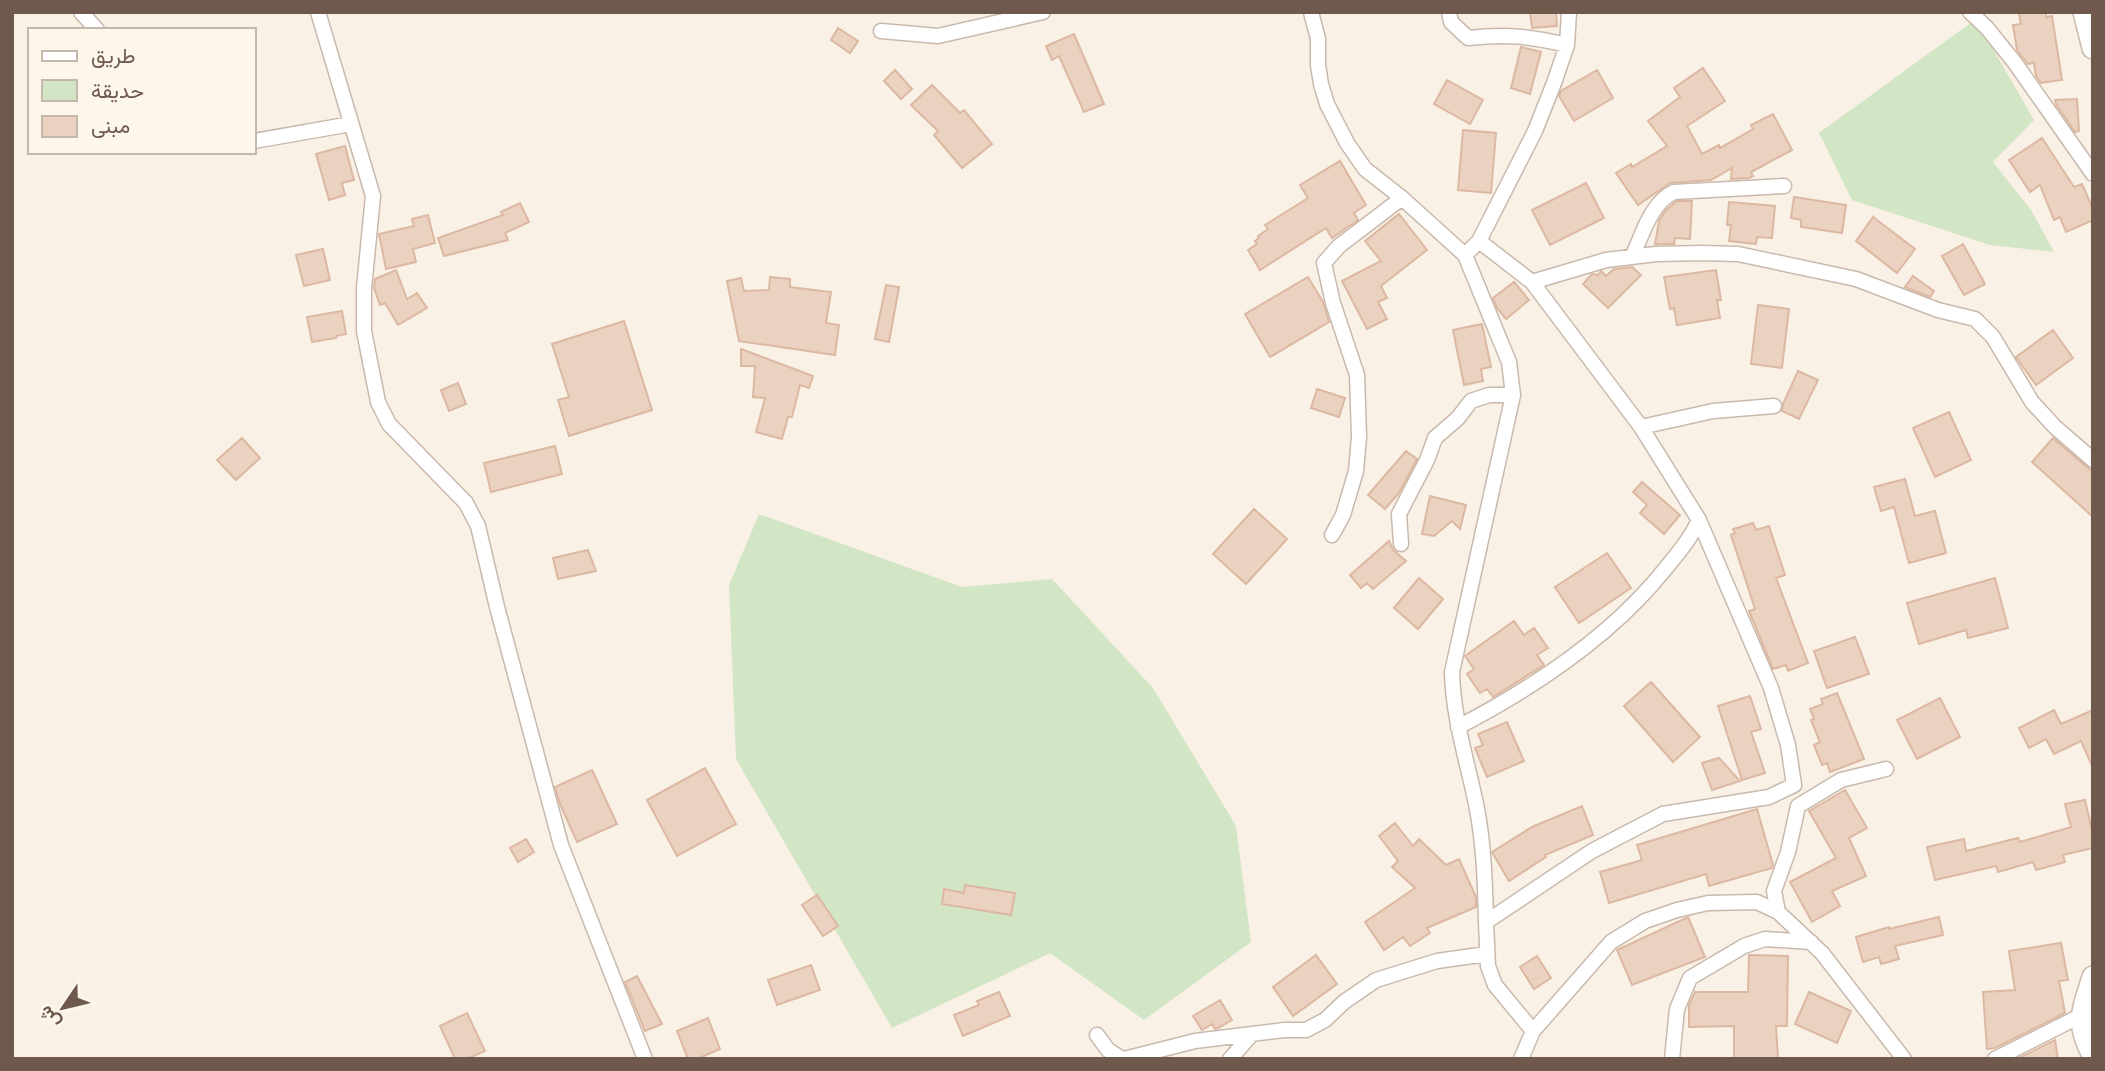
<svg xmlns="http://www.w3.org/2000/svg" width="2105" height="1071" font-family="'Open Sans',Vazirmatn,sans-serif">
  <rect width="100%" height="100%" fill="#f9f1e5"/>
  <path fill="#d2e5c5" d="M1976 19 2034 120 1993 162 2031 210 2054 252 1990 245 1852 200 1819 133Z
    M759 514 962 587 1052 579 1153 688 1236 826 1251 942 1144 1020 1050 953 892 1028 736 759 729 585Z"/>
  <path fill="#ebd1c0" stroke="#dcb8a2" stroke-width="2" d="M1530 12H1556L1557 26 1532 28Z
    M2028 12H2046V17L2052 16 2062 80 2041 83 2036 76 2034 63 2028 64 2017 50 2013 25 2021 24 2019 14Z
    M838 28 858 41 850 53 831 40Z
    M1074 34 1104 104 1084 112 1059 56 1052 60 1046 46Z
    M1521 47 1541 52 1530 94 1511 88Z
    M1703 68 1725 101 1687 126 1702 154 1719 145 1720 148 1753 129 1751 125 1773 114 1792 150 1751 172 1753 176 1749 178 1731 179 1732 168 1711 180 1670 183 1638 205 1616 173 1631 164 1632 167 1667 146 1648 121 1680 97 1674 88Z
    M895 70 912 89 901 99 884 81Z
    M1597 70 1613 98 1574 121 1559 96 1561 91Z
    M1447 80 1483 100 1470 124 1434 104Z
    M932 85 960 113 964 110 992 144 962 168 934 135 938 131 911 105Z
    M2077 99 2079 131 2075 132 2056 104 2055 100Z
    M1463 130 1496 133 1491 193 1458 190Z
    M2042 138 2074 187 2082 184 2093 209V220L2066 232 2060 217 2054 220 2040 185 2030 192 2009 160Z
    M345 146 354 180 342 183 345 195 329 200 316 154Z
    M1340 161 1366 205 1354 213 1358 220 1332 238 1326 228 1260 270 1248 250 1257 244 1255 241 1259 238 1258 236 1268 229 1265 225 1308 198 1300 185Z
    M1586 183 1604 218 1550 245 1532 210Z
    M1794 197 1846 205 1842 233 1801 227V220L1791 218Z
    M1677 201H1692L1690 239 1675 238 1674 244H1655L1659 221 1666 210Z
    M1729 202 1775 206 1772 238 1757 237 1756 244 1729 241 1731 225H1727Z
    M520 203 529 222 505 233 508 240 444 256 438 238 503 215 501 212Z
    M1399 214 1427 250 1381 286 1387 298 1378 302 1387 319 1367 329 1342 281 1381 261 1365 241Z
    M428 215 435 243 413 249 416 262 386 269 379 234 414 226 412 219Z
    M1873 217 1915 249 1897 273 1856 241Z
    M1963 244 1985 284 1964 295 1942 256Z
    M323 249 330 280 304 286 296 255Z
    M1632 267 1641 275 1608 308 1583 284 1592 274 1598 275 1601 271 1606 276 1614 269Z
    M396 270 407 299 417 293 427 308 398 325 385 303 380 305 374 288 375 279Z
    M1716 270 1721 300H1717L1720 318 1677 325 1674 308 1670 309 1664 277Z
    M1913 276 1934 291 1930 297 1905 287Z
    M770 277 790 279V287L831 292 826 323 839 325 835 355 739 341 727 281 741 278 744 291 769 290Z
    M1308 277 1323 302 1329 322 1270 357 1245 314Z
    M1514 282 1529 300 1506 319 1497 308 1493 298Z
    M886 285 899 287 889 342 875 339Z
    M1758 305 1789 309 1782 368 1751 364Z
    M342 311 346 334 336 336V338L312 342 307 317Z
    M624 321 652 410 569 436 558 400 569 397 552 344Z
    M1482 324 1491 367 1481 369 1483 381 1464 385 1453 330Z
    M2053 330 2073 358 2036 385 2016 357Z
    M741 349 813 376 809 388 800 385 792 417H788L782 439 756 432 765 398 753 397 755 366H741Z
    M1798 371 1818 380 1799 419 1782 411 1783 404Z
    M458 383 466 404 449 411 441 390Z
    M1317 389 1345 398 1339 417 1311 408Z
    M1949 412 1971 460 1935 477 1913 428Z
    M242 438 260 458 236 480 217 460Z
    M2053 438 2093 472V517L2032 462Z
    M555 446 562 474 491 492 484 463Z
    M1406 451 1417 459 1399 493 1385 509 1368 495Z
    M1905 479 1915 516 1935 511 1946 553 1909 563 1894 507 1881 511 1874 487Z
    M1642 482 1680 515 1664 534 1640 513 1647 505 1633 492Z
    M1430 496 1466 505 1460 529 1452 521 1434 536 1422 534Z
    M1254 509 1287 539 1246 584 1213 554Z
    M1753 523 1756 530 1769 526 1785 575 1776 578 1808 663 1788 671 1786 665 1773 669 1749 611 1755 609 1731 535 1735 533 1733 529Z
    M1389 541 1393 550 1406 561 1373 589 1367 583 1361 588 1350 575Z
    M588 550 596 571 558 579 553 558Z
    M1607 553 1631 588 1579 623 1555 587Z
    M1419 578 1443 599 1418 629 1394 608Z
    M1995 578 2008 628 1968 638 1966 630 1919 644 1907 603Z
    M1514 621 1524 635 1534 628 1548 648 1537 655 1544 665 1493 697 1487 689 1480 693 1467 674 1474 669 1465 656Z
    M1855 637 1869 674 1827 688 1814 651Z
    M1651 682 1700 737 1673 762 1624 706Z
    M1837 693 1864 759 1830 772 1827 763 1822 765 1814 745 1820 742 1811 720 1814 719 1810 709 1823 704 1821 699Z
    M1750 696 1761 729 1751 732 1765 773 1742 780 1718 706Z
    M1940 698 1960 737 1917 759 1897 720Z
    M2054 710 2061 724 2093 710V768L2081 741 2054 754 2046 739 2029 748 2019 728Z
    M1507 722 1524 761 1487 777 1475 748 1483 745 1478 734Z
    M1719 758 1740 781 1712 790 1702 763Z
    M705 768 736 824 677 856 647 800Z
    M592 770 617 824 577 842 560 804 555 787Z
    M1845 790 1867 828 1849 838 1866 876 1832 891 1840 906 1812 922 1790 882 1836 858 1809 811Z
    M2085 800 2093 834V848L2063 855 2065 862 2036 870 2033 862 1998 872 1996 866 1935 880 1927 847 1964 839 1966 851 2018 838 2020 842 2071 827 2065 804Z
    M1582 806 1593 835 1545 855 1546 857 1509 881 1492 852 1532 827Z
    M1757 809 1773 865 1772 868 1709 886 1706 874 1609 903 1600 872 1642 860 1637 845Z
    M1395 823 1413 846 1419 839 1446 865 1459 859 1476 897V907L1427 928 1430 933 1410 946 1403 937 1384 950 1365 922 1415 888 1392 867 1398 861 1379 836Z
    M526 839 534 852 518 862 510 848Z
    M965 885 1015 893 1011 915 942 904 944 889 964 893Z
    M817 895 838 926 823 936 802 905Z
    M1688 917 1705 957 1632 985 1617 950Z
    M1939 917 1943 935 1895 946 1899 959 1881 964 1879 957 1863 962 1856 937 1889 927V929Z
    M2061 943 2068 980 2059 981 2065 1013 1995 1048 1987 1049 1983 992 2015 990 2009 951Z
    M1316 955 1337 984 1293 1016 1273 987Z
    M1749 955 1788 956 1787 1026H1776L1778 1059H1734V1026L1689 1027V1005L1695 992H1748Z
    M1537 956 1551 978 1534 989 1520 967Z
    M811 965 820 990 777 1005 768 980Z
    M637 976 662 1024 645 1031 625 982Z
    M999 992 1010 1016 963 1036 954 1015 979 1005 977 1001Z
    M1809 992 1851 1011 1837 1043 1795 1024Z
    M1220 1000 1232 1020 1218 1028 1215 1029 1212 1024 1202 1030 1193 1016Z
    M467 1013 485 1051 467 1059H455L440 1026Z
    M708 1018 720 1049 697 1059H688L677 1031Z
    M2055 1040 2058 1059H2017Z"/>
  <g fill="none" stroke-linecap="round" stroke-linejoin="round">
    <g stroke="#c9b9ad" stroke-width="17">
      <path id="minor" d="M81 12 97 30
        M318 12 373 196 364 288V331L378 402 389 424 466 503 478 526 497 607 561 845 645 1059
        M1311 12 1318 39V65L1321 84 1327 104 1347 143 1365 169 1402 198 1465 255
        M1449 12 1451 22 1468 38C1506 34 1530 36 1567 45
        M1970 12 1987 28 2015 63 2093 174
        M881 31 938 36 1043 12
        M254 141 351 124
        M1479 241 1465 255 1509 362 1513 395 1452 672C1453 718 1467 760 1476 804 1484 843 1485 882 1486 922
        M1632 257C1642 236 1651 202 1674 192L1784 186
        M1532 282 1606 260 1656 254 1701 253 1738 254 1856 279 1938 310 1975 319 1993 337 2032 402 2055 427 2093 460
        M1641 427 1713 411 1774 406
        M1332 535 1343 515 1356 471 1359 437 1357 375 1333 303 1324 263 1339 246 1402 198
        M1401 544 1399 514 1427 460 1435 438 1458 418 1471 401 1489 395H1513
        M1458 727C1535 687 1612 636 1666 568 1679 552 1691 538 1699 520
        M1778 912 1774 891 1788 852 1798 806 1841 780 1886 769
        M1533 1031 1495 985 1488 966 1486 922 1592 851 1663 814 1769 797 1794 785 1788 745 1771 688 1699 520 1641 427 1532 282 1479 241 1535 131 1554 83 1567 45 1569 12
        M1097 1035 1108 1050 1122 1059
        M1124 1059 1195 1041 1284 1030H1306L1325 1020 1344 1002 1376 980 1437 961 1487 954
        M1230 1059 1252 1034
        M1521 1059 1533 1031 1611 942 1645 921 1677 910 1708 903 1757 902 1778 912 1822 953 1904 1059
        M1672 1059 1677 1009 1690 978 1744 946 1765 939 1811 942
        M1995 1059 2088 1012"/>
    </g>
    <g stroke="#ccbaab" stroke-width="24">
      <path id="secondary" d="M2084 12 2093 48
        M2093 977C2083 1010 2075 1022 2093 1055"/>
    </g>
    <use href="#minor" stroke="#fff" stroke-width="14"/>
    <use href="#secondary" stroke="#fff" stroke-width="21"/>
  </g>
  <rect width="2105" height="1071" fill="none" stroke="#6f594d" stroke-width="28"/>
  <rect x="28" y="28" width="228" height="126" fill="#fdf6eb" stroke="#c4b7ac" stroke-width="2"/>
  <rect x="42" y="51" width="35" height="10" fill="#ffffff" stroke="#c4b7ac" stroke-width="2"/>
  <text x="91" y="63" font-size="21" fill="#6f594d">طريق</text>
  <rect x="42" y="80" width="35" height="21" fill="#d2e5c5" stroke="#c4b7ac" stroke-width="2"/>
  <text x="91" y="98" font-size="21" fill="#6f594d">حديقة</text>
  <rect x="42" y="116" width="35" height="21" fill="#ebd1c0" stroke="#c4b7ac" stroke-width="2"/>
  <text x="91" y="133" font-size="21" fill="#6f594d">مبنى</text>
  <g transform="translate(63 1008) rotate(235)" stroke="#fdf6eb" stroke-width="5" paint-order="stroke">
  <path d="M0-5L12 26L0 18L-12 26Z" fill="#6f594d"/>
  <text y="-10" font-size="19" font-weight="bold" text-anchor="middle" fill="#6f594d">ش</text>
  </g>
</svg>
